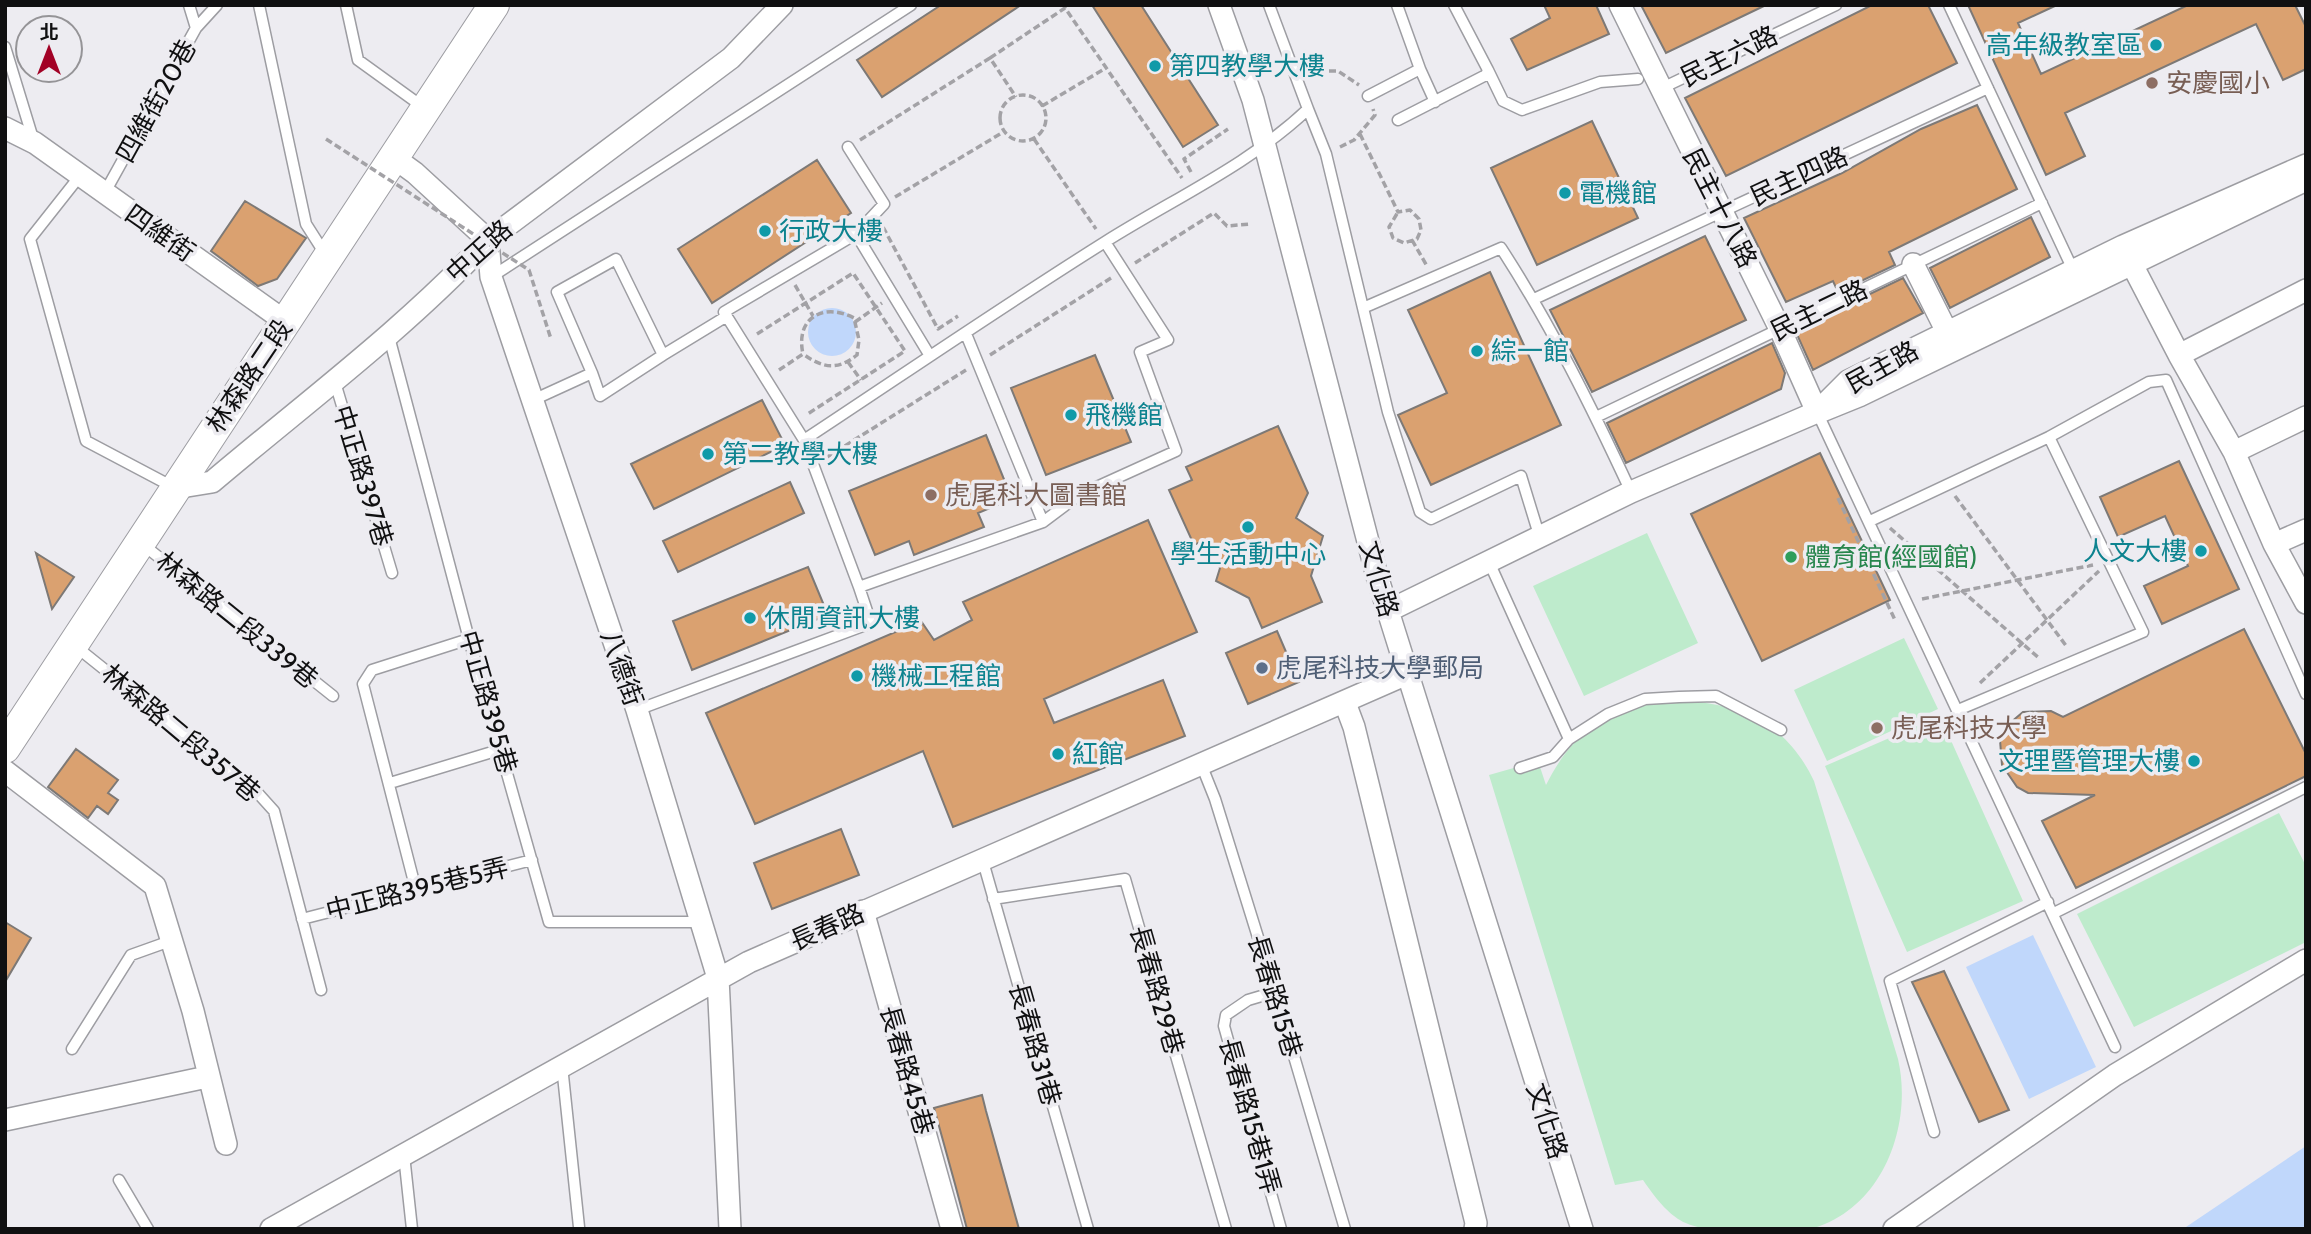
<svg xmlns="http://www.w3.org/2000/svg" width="2311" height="1234" font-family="Cabin,'Noto Sans TC',sans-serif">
  <rect width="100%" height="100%" fill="#edecf1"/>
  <path fill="#beebcc" d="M1647 533 1698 643 1584 696 1533 586Z
    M1904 638 1938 709 1827 761 1794 690Z
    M1650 700C1721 699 1780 710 1814 781L1898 1059C1913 1124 1884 1207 1814 1228 1797 1233 1773 1229 1755 1229 1694 1229 1680 1234 1643 1180L1615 1185 1489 775 1538 761 1546 785C1572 734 1597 719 1650 700Z
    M1940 716 2023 901 1907 952 1825 766Z
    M2279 813 2306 866V942L2134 1027 2077 914Z"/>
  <path fill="#c0d7fb" d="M808 332a24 24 0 1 1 48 0a24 24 0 1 1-48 0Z
    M2033 935 2096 1067 2029 1099 1966 967Z
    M2306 1146V1229H2183Z"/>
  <path fill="#daa170" stroke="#7d7976" stroke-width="2" d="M941 5H1021L882 97 857 60Z
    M1092 5H1141L1218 125 1183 147Z
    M1544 5H1596L1609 34 1527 70 1511 39 1550 18Z
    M1641 5H1766L1666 53Z
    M1872 5H1928L1957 63 1726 176 1685 98Z
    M1968 5H2057L2018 23 2041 74 2188 5H2295L2306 27V69L2283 80 2256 24 2065 113 2085 156 2046 175Z
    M1977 105 2017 189 1889 252 1895 265 1838 292 1833 281 1786 302 1744 218 1842 173 1921 129Z
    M1592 121 1638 218 1537 265 1491 168Z
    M817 160 851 213 712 303 678 249Z
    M245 201 306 238 277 279 258 286 211 251Z
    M2031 217 2050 257 1950 308 1930 268Z
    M1705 236 1746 320 1592 392 1550 310Z
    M1490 272 1561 425 1431 485 1398 415 1447 393 1408 310Z
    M1903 278 1923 313 1813 370 1795 330Z
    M1772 343 1785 373 1781 389 1626 463 1607 423Z
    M1095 355 1131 442 1046 475 1011 388Z
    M762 400 785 445 654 509 631 464Z
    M1278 426 1308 493 1296 518 1323 536 1311 576 1322 602 1262 628 1249 598 1216 581 1220 568 1207 539 1194 545 1169 490 1192 480 1186 467Z
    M986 435 1012 499 978 513 984 527 914 555 909 541 875 555 849 491Z
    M1820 453 1890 600 1762 661 1691 514Z
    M2179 461 2239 589 2162 624 2144 586 2188 566 2165 516 2118 537 2100 497Z
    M790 482 804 513 678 572 663 541Z
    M1148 520 1197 632 1044 699 1054 723 1163 680 1185 736 953 827 923 751 755 824 706 713 921 621 934 640 972 620 963 602Z
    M36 553 74 577 52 609Z
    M808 567 828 615 692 670 673 621Z
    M2244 629 2306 754V776L2076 888 2042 821 2095 795 2028 793 2017 787 2002 765 2000 740 2004 728 2023 712 2051 711 2063 717Z
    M1277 631 1299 682 1248 704 1226 653Z
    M76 749 118 780 108 793 118 800 108 814 97 806 88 818 48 787Z
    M841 829 859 875 772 909 754 863Z
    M5 922 31 938 5 982Z
    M1944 971 2009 1110 1979 1122 1912 982Z
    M982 1095 986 1111 1019 1229H967L955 1184 934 1108Z"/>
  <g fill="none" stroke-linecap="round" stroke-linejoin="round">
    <g stroke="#9d9da2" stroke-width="13">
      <path id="lane" d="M259 5 306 224 327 257
        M346 5 358 60 423 107
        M1949 5 2074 272
        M196 28 217 5
        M5 47 34 142
        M1420 69 1435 102
        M1488 70 1503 101 1522 110 1600 82 1638 79
        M1660 89 1836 5
        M1368 96 1420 69 1397 5
        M1308 109 1326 154 1388 412 1420 512 1431 519 1521 476 1540 538
        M1398 120 1486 75 1488 70 1454 5
        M848 147 884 204 856 234
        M79 177 30 239 86 441 175 488
        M104 194 196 28 189 5
        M491 277 911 5
        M1534 299 1988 88
        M1363 308 1501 248C1551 325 1592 408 1631 492
        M388 333 469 639 549 922H702
        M966 334 1043 522
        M930 356 856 234 724 312 804 440C904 374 1003 306 1105 242 1173 199 1249 165 1308 109L1269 5
        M592 373 600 396 663 355
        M334 379 392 573
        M533 400 592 373 557 292 616 259 663 355 727 316
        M1817 412 2115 1047
        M1596 417 2042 203
        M804 440 859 587 1043 522 1079 495 1176 451 1140 352 1168 340 1105 242
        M1870 521 2049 437 2149 382 2166 380 2306 694
        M141 543 333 696
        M1489 562 1569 739 1553 757 1520 768
        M74 645 256 791 274 811 321 990
        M637 710 871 623 859 587
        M1958 710 2143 632 2049 437
        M1569 739 1608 714 1645 699 1679 697 1716 696 1781 730
        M1201 764 1215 799 1275 992 1345 1229
        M390 783 502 749
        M982 858 1088 1229
        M416 890 363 684 372 670 469 639
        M993 899 1125 879 1226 1229
        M2054 913 2306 787
        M302 919 532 860
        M1275 992 1248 1000 1226 1015 1224 1026 1281 1229
        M72 1049 131 955 173 940
        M562 1066 579 1227
        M1934 1132 1890 981 2048 902
        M404 1155 412 1229
        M119 1180 148 1229"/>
    </g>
    <g stroke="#9d9da2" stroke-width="24">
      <path id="street" d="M1219 5 1253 100 1377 576 1582 1229
        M1620 5 1780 329 1817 412
        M5 128 35 143 286 322
        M393 157 415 173 488 240 491 277 637 710 718 978 730 1229
        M2126 253 2179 355 2306 290
        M1913 264 1953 344
        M2179 355 2234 452 2306 417
        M1822 411 1859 396 2306 180
        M2234 452 2274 544 2306 530
        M175 488 212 482C304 404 405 329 488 240L731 58 782 5
        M2274 544 2306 603
        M1388 611 1631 492 1817 412 1848 381 2123 246 2306 165
        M1345 703 1354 727 1476 1223 1475 1229
        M5 771 155 886 193 1011 226 1144
        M863 911 952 1229
        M5 1120 207 1077
        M271 1229 749 962 1407 674
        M1894 1229 2115 1075 2306 960"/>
    </g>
    <g stroke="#9d9da2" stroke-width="32">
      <path id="secondary" d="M5 748 494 5"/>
    </g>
    <path stroke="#a3a2a6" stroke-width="3.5" stroke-dasharray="7 3.5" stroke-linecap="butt" d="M990 58 1065 8 1182 178
      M1308 71H1338L1359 85
      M1000 118a23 23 0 1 1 46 0a23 23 0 1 1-46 0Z
      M1042 106 1106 68
      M1360 134 1398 212 1410 210 1419 219 1421 230 1417 239 1404 243 1393 238 1389 227 1398 212
      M1034 139 1096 229
      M860 140 990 58 1016 97
      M1340 147 1354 140 1375 115 1373 109
      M1191 172 1184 159 1228 129
      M895 197 1005 131
      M883 227 938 329 958 316
      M1412 240 1427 266
      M1135 263 1214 213 1227 226 1250 224
      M795 285 813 316
      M855 322 882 303
      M757 334 853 273 905 351 806 415
      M990 355 1111 278
      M848 362 861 380
      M779 370 803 354C795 318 823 302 854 318L859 340 857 355C838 370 824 369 803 354
      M827 457 966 370
      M1955 496 2067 647
      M1838 498 1895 620
      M1890 528 2040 659
      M1922 599 2093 565
      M1980 683 2099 571"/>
    <use href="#lane" stroke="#fff" stroke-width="10"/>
    <use href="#street" stroke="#fff" stroke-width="21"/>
    <use href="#secondary" stroke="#fff" stroke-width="30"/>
    <path stroke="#a3a2a6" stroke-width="3.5" stroke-dasharray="7 3.5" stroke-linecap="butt" d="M326 139 529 270 551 339"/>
  </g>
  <g fill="#0f9aa8" stroke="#edecf1" stroke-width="2.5">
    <circle cx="2156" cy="45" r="7"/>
    <circle cx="1155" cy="66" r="7"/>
    <circle cx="1565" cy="193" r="7"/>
    <circle cx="765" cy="231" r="7"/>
    <circle cx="1477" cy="351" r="7"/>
    <circle cx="1071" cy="415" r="7"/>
    <circle cx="708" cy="454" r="7"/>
    <circle cx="1248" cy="527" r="7"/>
    <circle cx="2201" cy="551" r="7"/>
    <circle cx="750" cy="618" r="7"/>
    <circle cx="857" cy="676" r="7"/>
    <circle cx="1058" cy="754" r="7"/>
    <circle cx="2194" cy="761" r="7"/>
  </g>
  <g fill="#8d6e63" stroke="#edecf1" stroke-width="2.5">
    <circle cx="2152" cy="83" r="7"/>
    <circle cx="931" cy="495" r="7"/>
    <circle cx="1877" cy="728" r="7"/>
  </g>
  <circle fill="#2e9e5b" stroke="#edecf1" stroke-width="2.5" cx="1791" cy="557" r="7"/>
  <circle fill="#5c6f8a" stroke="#edecf1" stroke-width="2.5" cx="1262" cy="668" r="7"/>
  <g text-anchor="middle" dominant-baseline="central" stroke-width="7" stroke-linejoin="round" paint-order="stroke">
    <g font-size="26" fill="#0d838f" stroke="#edecf1" text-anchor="start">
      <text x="2142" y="45" text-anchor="end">高年級教室區</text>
      <text x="1169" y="66">第四教學大樓</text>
      <text x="1579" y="193">電機館</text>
      <text x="779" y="231">行政大樓</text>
      <text x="1491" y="351">綜一館</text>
      <text x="1085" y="415">飛機館</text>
      <text x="722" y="454">第二教學大樓</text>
      <text x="2187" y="551" text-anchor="end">人文大樓</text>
      <text x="1248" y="554" text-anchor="middle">學生活動中心</text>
      <text x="764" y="618">休閒資訊大樓</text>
      <text x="871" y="676">機械工程館</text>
      <text x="1072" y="754">紅館</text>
      <text x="2180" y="761" text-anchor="end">文理暨管理大樓</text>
    </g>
    <g font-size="26" fill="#101011" stroke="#edecf1">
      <text transform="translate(1729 56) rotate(-26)">民主六路</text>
      <text transform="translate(156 101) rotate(-61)">四維街20巷</text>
      <text transform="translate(1799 176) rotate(-25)">民主四路</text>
      <text transform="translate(1720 208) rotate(63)">民主十八路</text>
      <text transform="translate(160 233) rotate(35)">四維街</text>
      <text transform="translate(479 251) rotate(-42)">中正路</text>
      <text transform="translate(1819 310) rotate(-26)">民主二路</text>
      <text transform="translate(1882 367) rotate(-29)">民主路</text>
      <text transform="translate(249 376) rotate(-56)">林森路二段</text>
      <text transform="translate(363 476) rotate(73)">中正路397巷</text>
      <text transform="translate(1379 579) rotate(74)">文化路</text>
      <text transform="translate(237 620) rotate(39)">林森路二段339巷</text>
      <text transform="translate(622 668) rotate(71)">八德街</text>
      <text transform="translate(488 702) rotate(74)">中正路395巷</text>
      <text transform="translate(181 733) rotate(40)">林森路二段357巷</text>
      <text transform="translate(417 889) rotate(-14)">中正路395巷5弄</text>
      <text transform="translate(827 927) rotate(-24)">長春路</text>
      <text transform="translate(1157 990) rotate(74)">長春路29巷</text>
      <text transform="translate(1275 996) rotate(73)">長春路15巷</text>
      <text transform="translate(1035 1044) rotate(74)">長春路31巷</text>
      <text transform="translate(907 1070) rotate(74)">長春路45巷</text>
      <text transform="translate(1250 1116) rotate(74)">長春路15巷1弄</text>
      <text transform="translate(1547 1121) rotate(72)">文化路</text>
    </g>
    <g font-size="26" fill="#785e54" stroke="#edecf1" text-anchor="start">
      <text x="2166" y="83">安慶國小</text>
      <text x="945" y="495">虎尾科大圖書館</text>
      <text x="1891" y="728">虎尾科技大學</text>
    </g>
    <g font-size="26" fill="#27864d" stroke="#edecf1" text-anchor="start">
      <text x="1805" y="557">體育館(經國館)</text>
    </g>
    <g font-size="26" fill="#4e5e75" stroke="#edecf1" text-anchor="start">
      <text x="1276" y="668">虎尾科技大學郵局</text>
    </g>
  </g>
  <rect width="2311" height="1234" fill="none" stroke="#101011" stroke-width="14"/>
  <g transform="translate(49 49)"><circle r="33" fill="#edecf1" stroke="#959497" stroke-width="2"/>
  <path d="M0-5L12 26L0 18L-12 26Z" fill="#a20226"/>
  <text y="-10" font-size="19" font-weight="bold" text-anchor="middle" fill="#101011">北</text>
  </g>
</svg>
